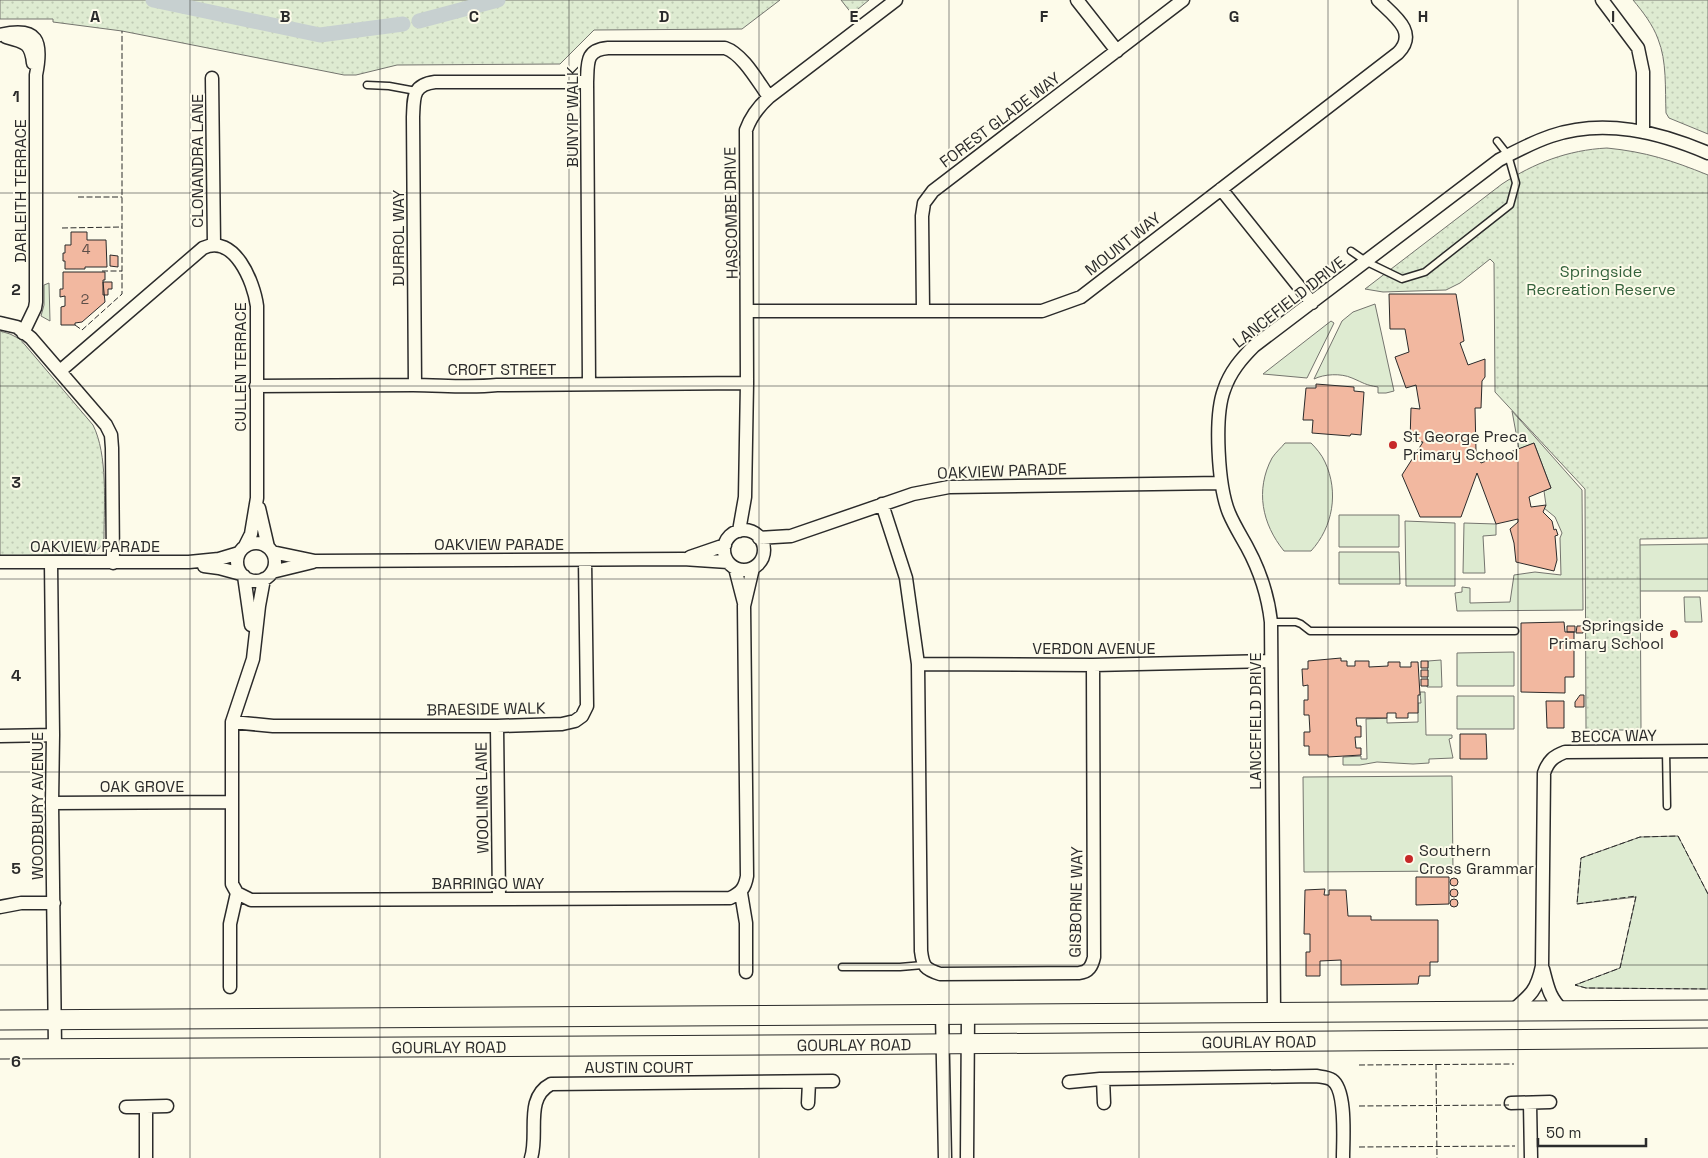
<svg xmlns="http://www.w3.org/2000/svg" width="1708" height="1158" font-family="'Space Grotesk',sans-serif">
  <defs>
    <pattern id="park-dots" width="8" height="8" patternUnits="userSpaceOnUse" patternTransform="scale(1.25)"><rect width="8" height="8" fill="#deebd1"/><path d="M2 2h.1M6 6h.1" fill="none" stroke="#bfcab4" stroke-width="1.8" stroke-linecap="round"/></pattern>
  </defs>
  <rect width="100%" height="100%" fill="#fdfbea"/>
  <path fill="#deebd1" stroke="#74746e" d="M49 283 50 321 41 316 44 305V285Z
    M1375 304 1394 391 1386 393H1378V387C1365 385 1364 383 1352 378 1341 373 1324 374 1314 379L1342 321 1353 312Z
    M1331 321 1334 323 1307 378 1263 374Z
    M1512 411 1582 490 1583 610 1457 611 1455 593 1462 592V587L1470 588V603L1510 602 1514 575 1535 572 1561 575 1560 538 1562 533 1555 517 1544 508 1546 505 1544 491 1551 488 1534 443 1519 449Z
    M1285 443H1311C1316 448 1322 455 1325 462 1339 492 1333 527 1311 551H1284C1262 524 1255 490 1272 458 1276 452 1281 448 1285 443Z
    M1339 515H1399V547H1339Z
    M1405 521 1455 523V586H1406Z
    M1464 523 1496 524V535L1483 536 1485 573H1463Z
    M1708 544V591H1639L1638 545Z
    M1339 552H1399L1400 584H1339Z
    M1684 597H1700L1702 622H1685Z
    M1514 652V686H1457V653Z
    M1441 660 1442 687H1427L1428 661Z
    M1420 692H1425L1426 735H1452V738L1449 739 1453 758 1429 759V763L1413 764 1377 762 1360 765H1343V757L1361 756V759H1367L1366 719 1387 718V723L1418 722V703H1421Z
    M1457 696H1514V729H1457Z
    M1452 776 1453 871 1304 872 1303 777Z
    M1678 836 1708 894V989L1586 988 1575 985 1620 968 1636 897 1577 904 1581 858 1640 837Z"/>
  <path fill="url(#park-dots)" stroke="#74746e" d="M0 0H780L742 29 594 30 560 64 397 65 356 75H344L122 31 53 22V19H0Z
    M841 0H869L852 14Z
    M1633 0H1708V134L1669 118 1666 113C1665 89 1667 61 1658 39 1653 25 1643 12 1633 0Z
    M1607 148C1646 152 1671 160 1708 175V538L1640 539 1641 730H1586L1585 489 1495 392 1494 263 1490 259 1460 283 1446 290 1383 292 1365 289 1502 184C1534 163 1568 150 1607 148Z
    M0 331 10 334 20 339 93 425C108 455 104 504 104 538 101 549 97 552 86 554L0 556Z"/>
  <g fill="none" stroke-linecap="round" stroke-linejoin="round">
    <path stroke="#c7d0d0" stroke-width="15" d="M153 0 320 35 403 24
      M419 21 498 0"/>
  </g>
  <path fill="#f2b8a0" stroke="#2b2b2b" d="M71 232H87V240H106L107 267H85V269H65V261H63V253H65V245H71Z
    M110 255 118 256V267L110 266Z
    M63 272H105V280H103V282L105 302 82 322 75 323V325H61V307L65 306V296L60 297V289H63Z
    M103 282H112V289H108V295H103Z
    M1389 294H1456L1464 341 1460 343 1468 365 1485 359V377L1482 381 1481 408H1475L1476 451 1481 463 1534 443 1551 488 1529 497 1531 507 1546 505 1543 512 1552 521 1554 530 1556 529 1558 535 1555 536 1557 560 1554 571 1516 562 1514 543 1510 529 1518 522V519L1496 524 1477 473 1461 517H1420L1402 475 1423 442 1410 441 1411 408 1420 409 1416 385 1406 388 1395 357 1409 352 1405 329H1390Z
    M1316 384 1354 387V391L1364 392 1361 435 1351 434 1350 436 1312 433 1313 420H1303L1306 388H1316Z
    M1564 622 1565 632H1574V677H1565V693L1521 692V623Z
    M1567 626H1575V632H1567Z
    M1577 626H1584L1583 633H1576Z
    M1341 658V661H1347V666H1355V661H1369V667L1388 666V662H1400V667H1411V662H1418L1420 695H1418V713H1408V718H1396V713H1387V718H1356L1357 726H1361V737H1355L1356 748H1361V755L1328 757V755H1309V746H1304V732H1310L1309 715H1304V700H1308V685L1303 686 1302 669H1308V661Z
    M1421 661H1428V668H1421Z
    M1421 670H1428V677H1421Z
    M1421 679H1428V686H1421Z
    M1580 695H1584V707H1575V702Z
    M1546 701H1564V728H1547Z
    M1460 734H1486L1487 759H1460Z
    M1416 877H1449V904L1416 905Z
    M1450 882a4 4 0 1 1 8 0a4 4 0 1 1-8 0Z
    M1450 893a4 4 0 1 1 8 0a4 4 0 1 1-8 0Z
    M1325 889 1324 895H1329V890H1346L1348 916H1371V920H1438V962H1430V976H1419L1418 984 1341 985V960L1320 961V976H1306V952H1310V934H1304L1305 890Z
    M1450 903a4 4 0 1 1 8 0a4 4 0 1 1-8 0Z"/>
  <g fill="none" stroke-linecap="round" stroke-linejoin="round">
    <g stroke="#2b2b2b" stroke-width="9">
      <path id="service" d="M367 85 389 86 416 91
        M1351 251 1367 262 1402 279 1425 272 1510 205 1516 183 1508 155 1497 141
        M1271 622H1296L1301 624 1310 631H1515
        M1666 751 1667 806
        M842 967H900L923 965"/>
    </g>
    <g stroke="#2b2b2b" stroke-width="15">
      <path id="minor" d="M1077 0 1117 51
        M1602 0 1638 48 1643 72V131
        M0 35C38 26 43 41 36 75V302L35 308 23 333
        M6 37C25 42 31 43 33 63
        M212 78 214 245
        M1221 189 1312 303
        M923 310 922 216 924 203 933 191 1183 0
        M748 311H1042L1081 297 1398 53C1419 32 1393 15 1378 0
        M0 323 17 327 31 338 106 425 111 435 112 448 113 563
        M60 371 203 248C234 233 254 282 257 306V498L251 534 245 546
        M589 384 587 82C588 63 585 50 608 48H725C743 54 758 82 769 97
        M415 385 413 117C414 97 412 85 435 82H587
        M256 386C308 386 361 385 413 385 441 385 469 388 497 385L747 383
        M882 504 906 578 918 664 921 951C923 967 925 969 940 974L1079 973C1089 972 1092 966 1094 957L1093 665
        M259 508 268 547
        M724 550a20 20 0 1 1 40 0a20 20 0 1 1-40 0Z
        M739 531 745 497 747 383 746 130C751 116 758 107 769 97L896 0
        M759 538 791 536 913 494 949 487 1221 483
        M237 562a19 19 0 1 1 38 0a19 19 0 1 1-38 0Z
        M272 552 315 561 683 559 728 562
        M690 557 725 545
        M0 562H189L219 559 239 553
        M51 563 53 735 52 803 55 1048
        M204 566 219 568 241 574
        M735 568 744 603
        M272 572 313 562
        M244 576 251 625
        M264 579 259 606 253 659 232 722V884L237 893 251 900 730 898C741 893 745 888 747 876L744 606 753 568
        M918 664 1093 665 1271 661
        M232 722 273 726H497L562 724 575 721 582 716 587 706 585 560
        M497 726 499 899
        M0 736 53 735
        M52 803 232 802
        M741 893 746 923V972
        M0 907 21 903H54
        M1543 969C1548 988 1549 997 1563 1011
        M230 987V924L237 893
        M1512 1011C1531 995 1537 990 1542 966L1544 773C1548 761 1554 756 1565 752L1708 751
        M1274 1013 1271 622C1268 595 1260 571 1247 547 1241 536 1234 525 1229 513 1218 486 1214 417 1224 390 1230 372 1241 359 1254 346L1499 160C1516 151 1533 142 1551 136 1604 118 1659 132 1708 153
        M942 1014 945 1158
        M1103 1079 1104 1103
        M1069 1082 1100 1079 1316 1076C1322 1077 1328 1077 1332 1080 1347 1090 1343 1140 1343 1158
        M808 1103 809 1082
        M1511 1103 1550 1102
        M1530 1103 1531 1158
        M126 1107 167 1106
        M146 1158V1107
        M531 1158C539 1134 524 1098 551 1084L833 1081
        M967 1158 968 1014"/>
    </g>
    <g stroke="#2b2b2b" stroke-width="21">
      <g id="secondary">
        <path d="M0 1020 1708 1010"/>
        <path id="s1" d="M0 1049C569 1047 1139 1043 1708 1038"/>
      </g>
    </g>
    <use href="#service" stroke="#fdfbea" stroke-width="6"/>
    <use href="#minor" stroke="#fdfbea" stroke-width="12"/>
    <use href="#secondary" stroke="#fdfbea" stroke-width="19"/>
    <path stroke="#2b2b2b" stroke-width="1" stroke-dasharray="6 2.5" stroke-linecap="butt" d="M78 197H122
      M62 228 122 227
      M102 271H122
      M75 325 82 330 122 294V31
      M1708 894 1678 836 1640 837 1581 858 1577 904 1636 896 1620 968 1575 985 1586 988 1708 989
      M1436 1064 1437 1158
      M1359 1065 1514 1064
      M1359 1106 1509 1105
      M1359 1147 1515 1146"/>
  </g>
  <path fill="none" stroke="#2b2b2b" stroke-width="1" stroke-opacity="0.55" d="M190 0V1158M380 0V1158M569 0V1158M759 0V1158M949 0V1158M1139 0V1158M1328 0V1158M1518 0V1158M0 193H1708M0 386H1708M0 579H1708M0 772H1708M0 965H1708"/>
  <g fill="#c62828" stroke="#fdfbea" stroke-width="2">
    <circle cx="1393" cy="445" r="5"/>
    <circle cx="1674" cy="634" r="5"/>
    <circle cx="1409" cy="859" r="5"/>
  </g>
  <g text-anchor="middle" dominant-baseline="central" stroke-width="4" stroke-linejoin="round" paint-order="stroke">
    <g font-size="14" fill="#5d4e48">
      <text x="86" y="249">4</text>
      <text x="85" y="299">2</text>
    </g>
    <g font-size="16" fill="#2b2b2b" stroke="#fdfbea">
      <text transform="translate(572 117) rotate(-90)">BUNYIP WALK</text>
      <text transform="translate(1000 120) rotate(-37)">FOREST GLADE WAY</text>
      <text transform="translate(197 161) rotate(-90)">CLONANDRA LANE</text>
      <text transform="translate(20 191) rotate(-90)">DARLEITH TERRACE</text>
      <text transform="translate(731 213) rotate(-91)">HASCOMBE DRIVE</text>
      <text transform="translate(398 238) rotate(-90)">DURROL WAY</text>
      <text transform="translate(1123 244) rotate(-38)">MOUNT WAY</text>
      <text transform="translate(1289 302) rotate(-38)">LANCEFIELD DRIVE</text>
      <text transform="translate(240 367) rotate(-90)">CULLEN TERRACE</text>
      <text x="502" y="369">CROFT STREET</text>
      <text transform="translate(1002 471) rotate(-2)">OAKVIEW PARADE</text>
      <text x="499" y="544">OAKVIEW PARADE</text>
      <text x="95" y="546">OAKVIEW PARADE</text>
      <text x="1094" y="648">VERDON AVENUE</text>
      <text transform="translate(486 709) rotate(-1)">BRAESIDE WALK</text>
      <text transform="translate(1255 721) rotate(-90)">LANCEFIELD DRIVE</text>
      <text transform="translate(1614 736) rotate(-1)">BECCA WAY</text>
      <text x="142" y="786">OAK GROVE</text>
      <text transform="translate(482 798) rotate(-91)">WOOLING LANE</text>
      <text transform="translate(37 806) rotate(-90)">WOODBURY AVENUE</text>
      <text x="488" y="883">BARRINGO WAY</text>
      <text transform="translate(1076 902) rotate(-89)">GISBORNE WAY</text>
      <text stroke="none"><textPath href="#s1" startOffset="1259">GOURLAY ROAD</textPath></text>
      <text stroke="none"><textPath href="#s1" startOffset="854">GOURLAY ROAD</textPath></text>
      <text stroke="none"><textPath href="#s1" startOffset="449">GOURLAY ROAD</textPath></text>
      <text x="639" y="1067">AUSTIN COURT</text>
    </g>
    <g font-size="16" fill="#34623c" stroke="#fdfbea">
      <text x="1601" y="271">Springside<tspan x="1601" dy="18">Recreation Reserve</tspan></text>
    </g>
    <g font-size="16" fill="#2b2b2b" stroke="#fdfbea" text-anchor="start">
      <text x="1403" y="436">St George Preca<tspan x="1403" dy="18">Primary School</tspan></text>
      <text x="1664" y="625" text-anchor="end">Springside<tspan x="1664" dy="18">Primary School</tspan></text>
      <text x="1419" y="850">Southern<tspan x="1419" dy="18">Cross Grammar</tspan></text>
    </g>
  </g>
  <g font-size="16" text-anchor="middle" font-weight="bold" fill="#2b2b2b" stroke="#fdfbea" stroke-width="4" stroke-linejoin="round" paint-order="stroke">
    <text x="95" y="22">A</text>
    <text x="285" y="22">B</text>
    <text x="474" y="22">C</text>
    <text x="664" y="22">D</text>
    <text x="854" y="22">E</text>
    <text x="1044" y="22">F</text>
    <text x="1234" y="22">G</text>
    <text x="1423" y="22">H</text>
    <text x="1613" y="22">I</text>
    <text x="16" y="102">1</text>
    <text x="16" y="295">2</text>
    <text x="16" y="488">3</text>
    <text x="16" y="681">4</text>
    <text x="16" y="874">5</text>
    <text x="16" y="1067">6</text>
  </g>
  <path d="M1538 1138v8h108v-8" fill="none" stroke="#2b2b2b" stroke-width="2.5"/>
  <text x="1546" y="1138" font-size="15" fill="#2b2b2b" stroke="#fdfbea" stroke-width="4" paint-order="stroke">50 m</text>
</svg>
